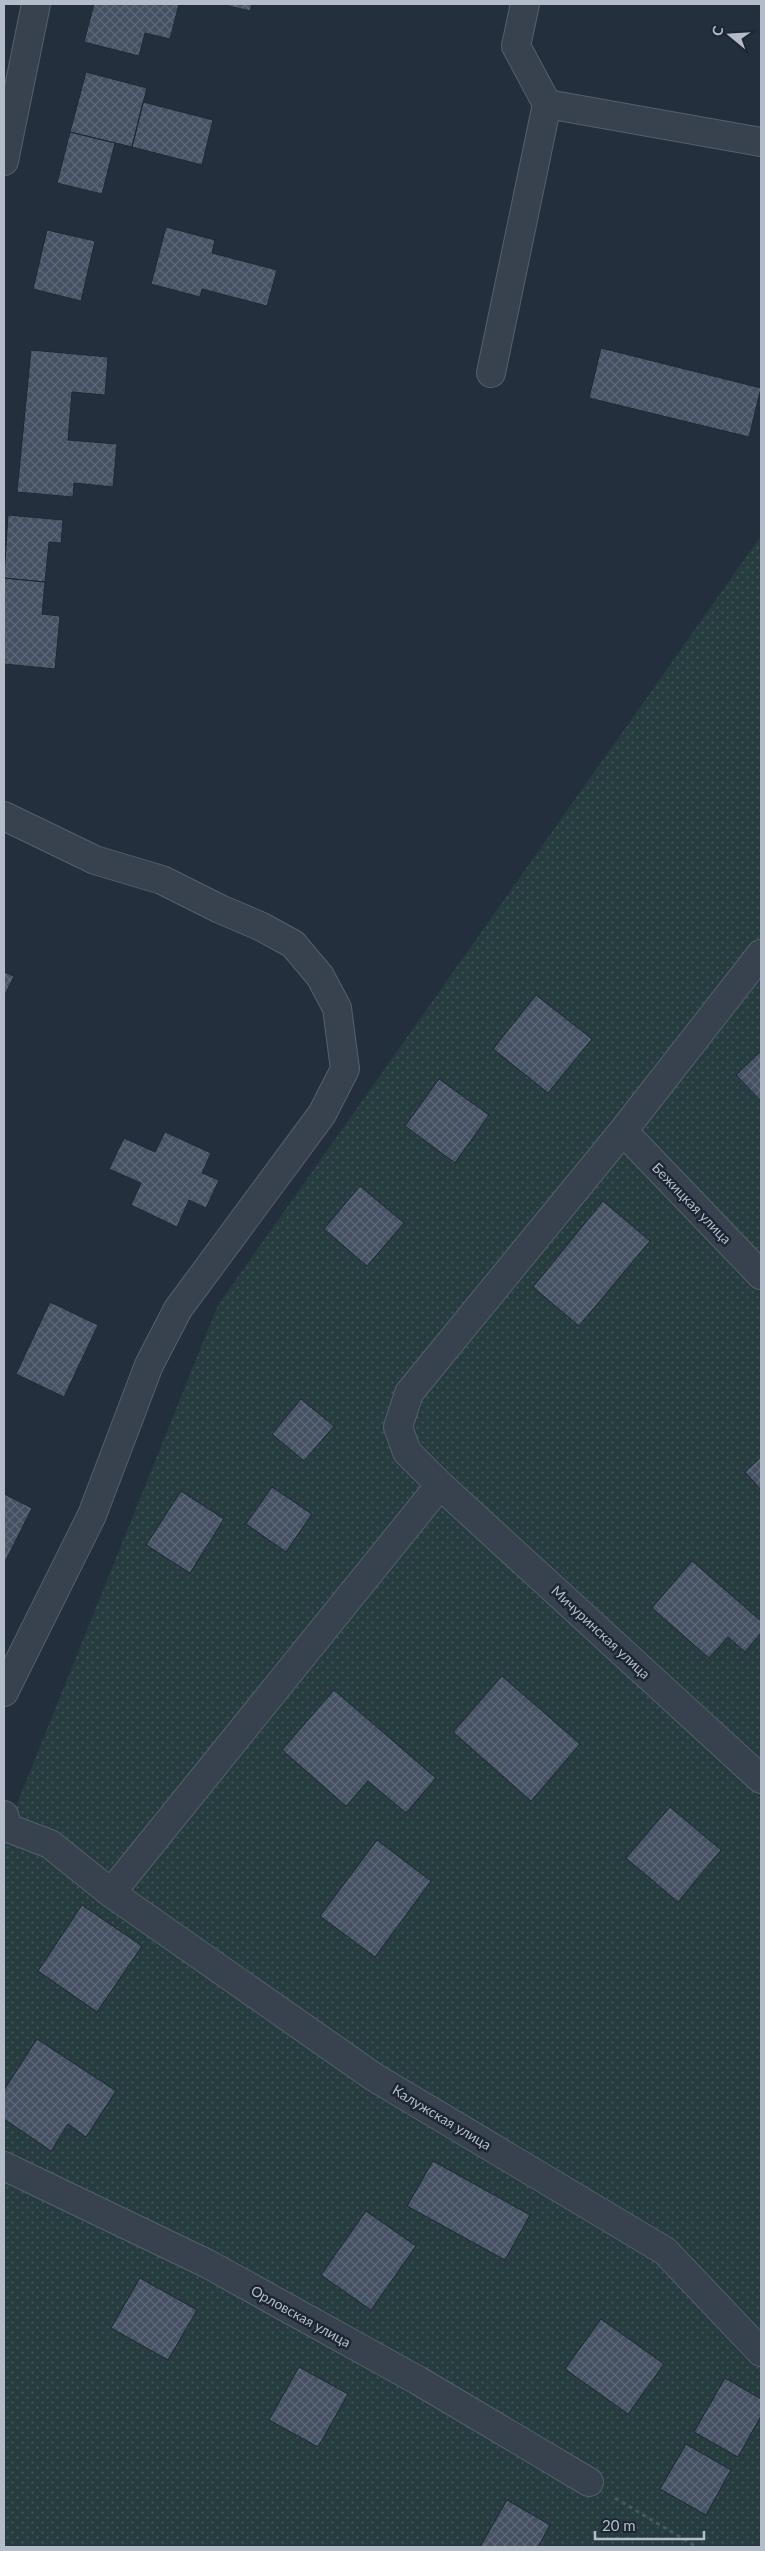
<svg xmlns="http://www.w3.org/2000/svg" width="765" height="2551" font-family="Lato,sans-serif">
  <defs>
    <pattern id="park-dots" width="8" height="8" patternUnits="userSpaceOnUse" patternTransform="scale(1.25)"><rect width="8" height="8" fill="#263c3f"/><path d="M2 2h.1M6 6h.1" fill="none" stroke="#435659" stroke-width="1.8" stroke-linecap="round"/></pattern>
    <pattern id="building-cross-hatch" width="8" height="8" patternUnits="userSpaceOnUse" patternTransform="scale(1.25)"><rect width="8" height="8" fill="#455162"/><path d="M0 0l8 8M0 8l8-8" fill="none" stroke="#5d6877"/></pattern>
  </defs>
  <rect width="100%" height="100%" fill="#242f3e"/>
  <path fill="url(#park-dots)" d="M761 536V2547H4V1836L218 1305Z"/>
  <path fill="url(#building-cross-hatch)" stroke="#1f2835" d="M94 4H179L170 39 145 33 139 56 84 42Z
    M221 4H252L250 11Z
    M86 72 147 88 132 147 70 132Z
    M143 102 213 120 202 165 132 147Z
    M70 132 115 143 102 194 57 183Z
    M166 227 215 240 212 253 277 270 267 306 202 289 200 297 151 284Z
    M47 230 95 241 81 301 33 289Z
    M601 348 761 388 749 437 589 398Z
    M31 350 108 357 105 395 72 392 68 440 117 444 113 487 74 483 73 497 17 492Z
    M8 515 63 520 61 543 49 542 45 582 4 578Z
    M4 578 45 582 42 614 60 616 55 669 4 664Z
    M4 972 14 976 4 997Z
    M536 995 592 1039 548 1093 493 1049Z
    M761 1051V1101L736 1075Z
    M439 1079 489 1115 455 1163 405 1126Z
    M165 1132 211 1153 202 1173 219 1180 206 1208 189 1200 177 1227 131 1205 141 1183 109 1169 124 1138 155 1152Z
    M360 1186 404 1223 367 1266 324 1229Z
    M603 1201 650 1241 579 1326 533 1287Z
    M50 1302 98 1325 64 1397 16 1374Z
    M301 1399 334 1426 304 1461 272 1434Z
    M761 1457V1490L745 1472Z
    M272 1487 312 1514 286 1552 246 1524Z
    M181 1491 224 1519 190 1573 146 1545Z
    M4 1494 32 1508 4 1564Z
    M692 1561 761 1621V1633L745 1652 728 1637 709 1658 652 1608Z
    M502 1676 580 1744 531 1801 453 1732Z
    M334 1690 436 1778 406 1813 368 1781 346 1806 282 1750Z
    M670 1807 721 1850 678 1902 626 1858Z
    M377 1840 431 1881 375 1957 320 1916Z
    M82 1905 142 1946 97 2012 38 1971Z
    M37 2039 116 2091 86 2137 68 2124 51 2151 4 2119V2090Z
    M433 2161 530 2215 505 2260 407 2206Z
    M366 2211 416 2246 371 2310 321 2275Z
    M140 2278 197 2310 168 2360 111 2328Z
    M601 2319 664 2364 628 2414 565 2369Z
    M299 2367 348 2394 318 2447 269 2420Z
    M725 2378 761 2399V2416L738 2457 694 2432Z
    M686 2444 731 2470 706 2515 660 2489Z
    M507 2500 550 2525 538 2547H480Z"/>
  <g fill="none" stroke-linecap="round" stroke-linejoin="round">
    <g stroke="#565f6c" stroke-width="30">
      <path id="minor" d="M525 4 516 46 547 104 761 142
        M4 161 36 4
        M491 373 547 104
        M4 816 95 860 162 880 220 909 260 926 293 944 320 976 337 1008 345 1069 322 1114 178 1309 149 1365 92 1515 4 1692
        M623 1131 761 1275
        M440 1485 761 1779
        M4 1815 8 1828 50 1844 111 1893 374 2077 665 2251 761 2352
        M111 1893 440 1485 407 1452 398 1427 409 1393 623 1131 761 954
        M4 2166 208 2264 419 2381 589 2482"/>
    </g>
    <path stroke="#44595c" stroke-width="3" stroke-dasharray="4 4" stroke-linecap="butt" d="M615 2498 697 2547"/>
    <use href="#minor" stroke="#38414e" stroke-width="28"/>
  </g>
  <g text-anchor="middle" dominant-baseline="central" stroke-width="5" stroke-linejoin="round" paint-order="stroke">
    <g font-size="14" fill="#b4bcc9" stroke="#1d2633">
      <text transform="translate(692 1203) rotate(46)">Бежицкая улица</text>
      <text transform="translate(601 1632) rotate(43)">Мичуринская улица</text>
      <text transform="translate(442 2117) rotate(31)">Калужская улица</text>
      <text transform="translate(301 2316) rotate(29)">Орловская улица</text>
    </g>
  </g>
  <rect width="765" height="2551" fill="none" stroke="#b4bcc9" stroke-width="10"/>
  <g transform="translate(730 35) rotate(288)" stroke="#1d2633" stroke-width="4" paint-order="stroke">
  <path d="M0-4L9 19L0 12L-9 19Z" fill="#b4bcc9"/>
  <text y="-8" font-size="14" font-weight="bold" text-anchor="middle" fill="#b4bcc9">С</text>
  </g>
  <path d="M595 2531v8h109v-8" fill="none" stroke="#b4bcc9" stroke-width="2.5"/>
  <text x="602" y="2531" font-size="15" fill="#b4bcc9" stroke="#1d2633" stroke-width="4" paint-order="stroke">20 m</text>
</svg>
